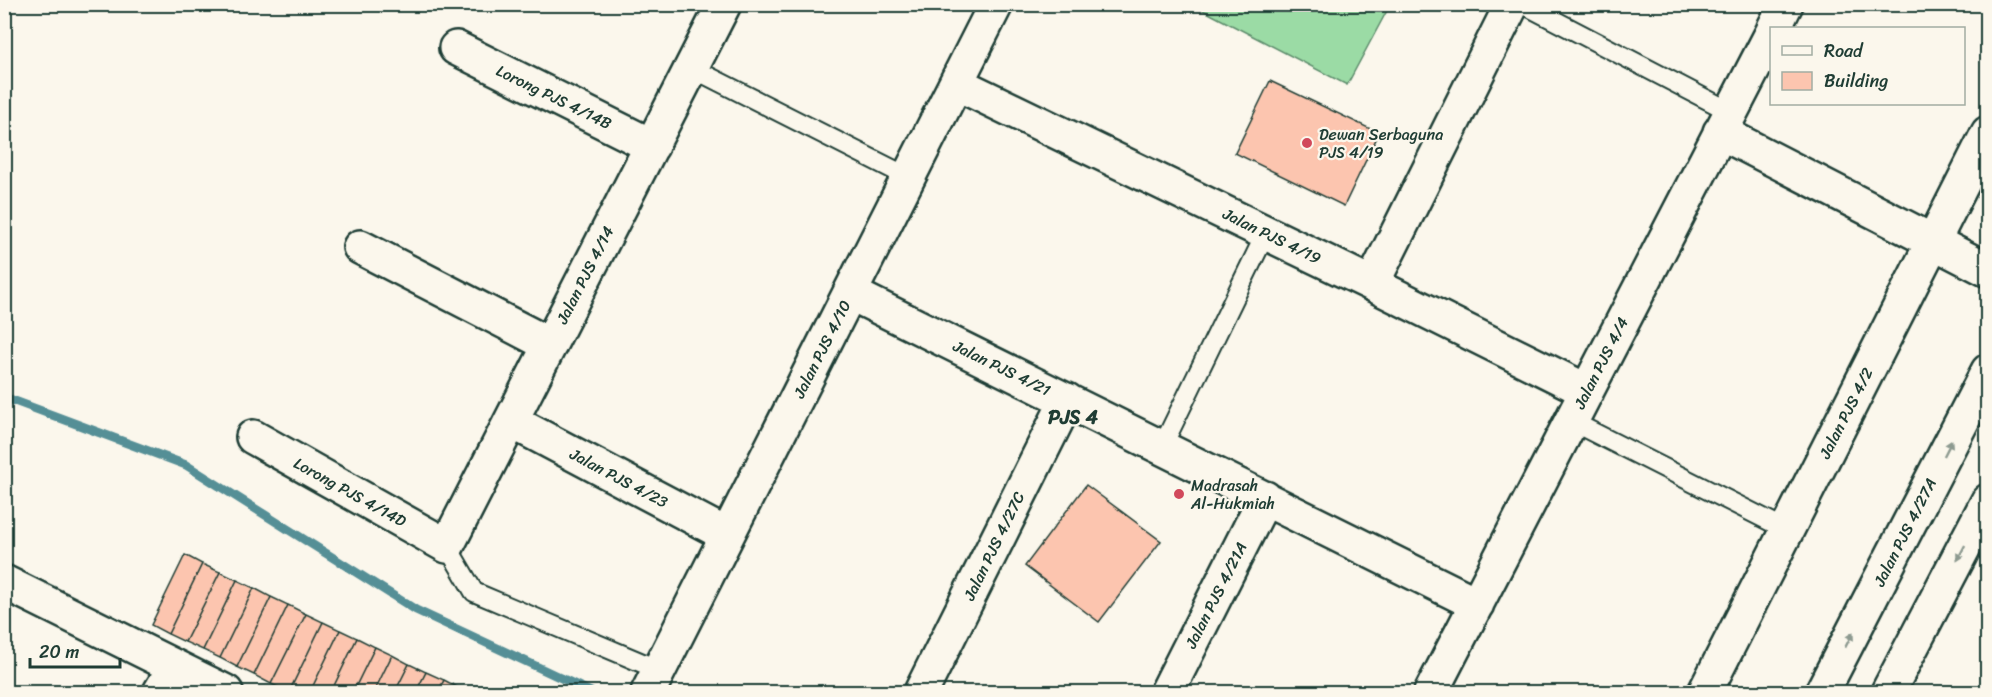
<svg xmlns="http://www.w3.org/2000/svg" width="1992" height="697" font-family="Sriracha,sans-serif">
  <rect width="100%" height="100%" fill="#fbf7ec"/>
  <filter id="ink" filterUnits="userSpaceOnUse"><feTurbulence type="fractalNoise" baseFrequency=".0167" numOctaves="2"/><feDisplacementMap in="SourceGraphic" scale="12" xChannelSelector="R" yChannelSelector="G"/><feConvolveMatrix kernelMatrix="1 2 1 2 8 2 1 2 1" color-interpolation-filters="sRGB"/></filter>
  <g filter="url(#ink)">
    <path fill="#9bdba5" stroke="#5d8c6c" stroke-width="1.5" d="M1193 5H1390L1347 85Z"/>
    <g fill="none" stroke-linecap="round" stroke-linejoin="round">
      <path stroke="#558f96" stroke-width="9" d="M4 397 186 465 416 610 591 692"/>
    </g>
    <path fill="#fcc5af" stroke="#1f3d34" stroke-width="1.5" d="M1270 81 1379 133 1344 206 1235 153Z
      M1086 485 1161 541 1099 622 1025 566Z
      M185 555 202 564 168 634 151 625Z
      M202 564 220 572 185 642 168 634Z
      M220 572 237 580 203 650 185 642Z
      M237 580 254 588 220 658 203 650Z
      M254 588 271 597 237 667 220 658Z
      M271 597 288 605 254 675 237 667Z
      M288 605 306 614 271 684 254 675Z
      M306 614 323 622 289 692 271 684Z
      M323 622 340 630 310 692H289Z
      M340 630 357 638 331 692H310Z
      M357 638 375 647 353 692H331Z
      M375 647 392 655 374 692H353Z
      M392 655 409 664 395 692H374Z
      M409 664 426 672 416 692H395Z
      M426 672 444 680 438 692H416Z
      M444 680 461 689 459 692H438Z"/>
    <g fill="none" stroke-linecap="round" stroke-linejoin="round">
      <g stroke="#1f3d34" stroke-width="22">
        <path id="lane" d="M1523 4 1731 112
          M692 68 908 177
          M1571 421 1787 530
          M1162 447 1266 233
          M447 546 474 592 659 670"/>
      </g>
      <g stroke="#1f3d34" stroke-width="38">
        <path id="street" d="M1774 28 1786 4
          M456 48 652 146
          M956 83 1372 284 1587 391
          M1720 132 1988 270
          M360 247 550 345
          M1372 284 1512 4
          M850 293 1477 604
          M511 421 727 535
          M253 437 447 546 724 4
          M4 582 226 692
          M160 692 175 667
          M648 692 996 4
          M921 692 1067 400
          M1167 692 1265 498
          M1431 692 1772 33
          M1705 692 1988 133"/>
      </g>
      <g stroke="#1f3d34" stroke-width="38">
        <path id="secondary" d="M1822 692 1988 371
          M1888 692 1988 501"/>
      </g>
      <use href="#lane" stroke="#fbf7ec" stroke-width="18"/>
      <use href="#street" stroke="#fbf7ec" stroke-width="33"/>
      <use href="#secondary" stroke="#fbf7ec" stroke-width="33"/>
    </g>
    <defs><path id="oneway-solid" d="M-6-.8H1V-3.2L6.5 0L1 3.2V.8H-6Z" transform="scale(1.5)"/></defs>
    <g fill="#8d9a90">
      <use href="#oneway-solid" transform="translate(1948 448) rotate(-63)"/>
      <use href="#oneway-solid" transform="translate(1961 553) rotate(117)"/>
      <use href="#oneway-solid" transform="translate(1849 640) rotate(-63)"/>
    </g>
  </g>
  <g fill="#d1495b" stroke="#fbf7ec" stroke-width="2">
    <circle cx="1307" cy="143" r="6"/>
    <circle cx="1179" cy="494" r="6"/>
  </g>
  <g text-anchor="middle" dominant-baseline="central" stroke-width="4.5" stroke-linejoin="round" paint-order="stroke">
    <g font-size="16" fill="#1f3d34" stroke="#fbf7ec">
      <text transform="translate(554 97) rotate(26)">Lorong PJS 4/14B</text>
      <text transform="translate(1272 236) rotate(26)">Jalan PJS 4/19</text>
      <text transform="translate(585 275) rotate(-63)">Jalan PJS 4/14</text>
      <text transform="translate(822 349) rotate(-63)">Jalan PJS 4/10</text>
      <text transform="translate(1601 363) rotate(-63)">Jalan PJS 4/4</text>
      <text transform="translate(1002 368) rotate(26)">Jalan PJS 4/21</text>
      <text transform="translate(1846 413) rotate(-63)">Jalan PJS 4/2</text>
      <text transform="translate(619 478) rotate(28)">Jalan PJS 4/23</text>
      <text transform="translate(350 492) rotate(29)">Lorong PJS 4/14D</text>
      <text transform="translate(1905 532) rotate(-63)">Jalan PJS 4/27A</text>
      <text transform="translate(994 546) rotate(-64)">Jalan PJS 4/27C</text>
      <text transform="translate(1216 595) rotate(-63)">Jalan PJS 4/21A</text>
    </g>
    <g font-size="16" fill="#1f3d34" stroke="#fbf7ec" text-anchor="start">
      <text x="1319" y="134">Dewan Serbaguna<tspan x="1319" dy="18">PJS 4/19</tspan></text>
      <text x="1191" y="485">Madrasah<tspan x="1191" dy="18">Al-Hukmiah</tspan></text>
    </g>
    <g font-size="20" font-weight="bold" fill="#1f3d34" stroke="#fbf7ec">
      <text x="1073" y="417">PJS 4</text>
    </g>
  </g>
  <rect width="1992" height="697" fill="none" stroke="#fbf7ec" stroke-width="24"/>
  <rect x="12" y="12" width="1968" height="673" fill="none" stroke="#1f3d34" stroke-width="2" filter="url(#ink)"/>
  <rect x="1770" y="27" width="195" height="78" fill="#fbf7ec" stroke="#a3ada2" stroke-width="1.5"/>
  <rect x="1782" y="46" width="30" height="9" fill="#fbf7ec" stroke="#a3ada2" stroke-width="1.5"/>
  <text x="1824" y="57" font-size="18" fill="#1f3d34">Road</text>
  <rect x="1782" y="72" width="30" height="18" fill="#fcc5af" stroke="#a3ada2" stroke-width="1.5"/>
  <text x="1824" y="87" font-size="18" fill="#1f3d34">Building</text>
  <path d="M30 658v9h90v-9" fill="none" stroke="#1f3d34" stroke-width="3"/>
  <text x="39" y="658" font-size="18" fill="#1f3d34" stroke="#fbf7ec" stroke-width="4.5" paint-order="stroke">20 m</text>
</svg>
